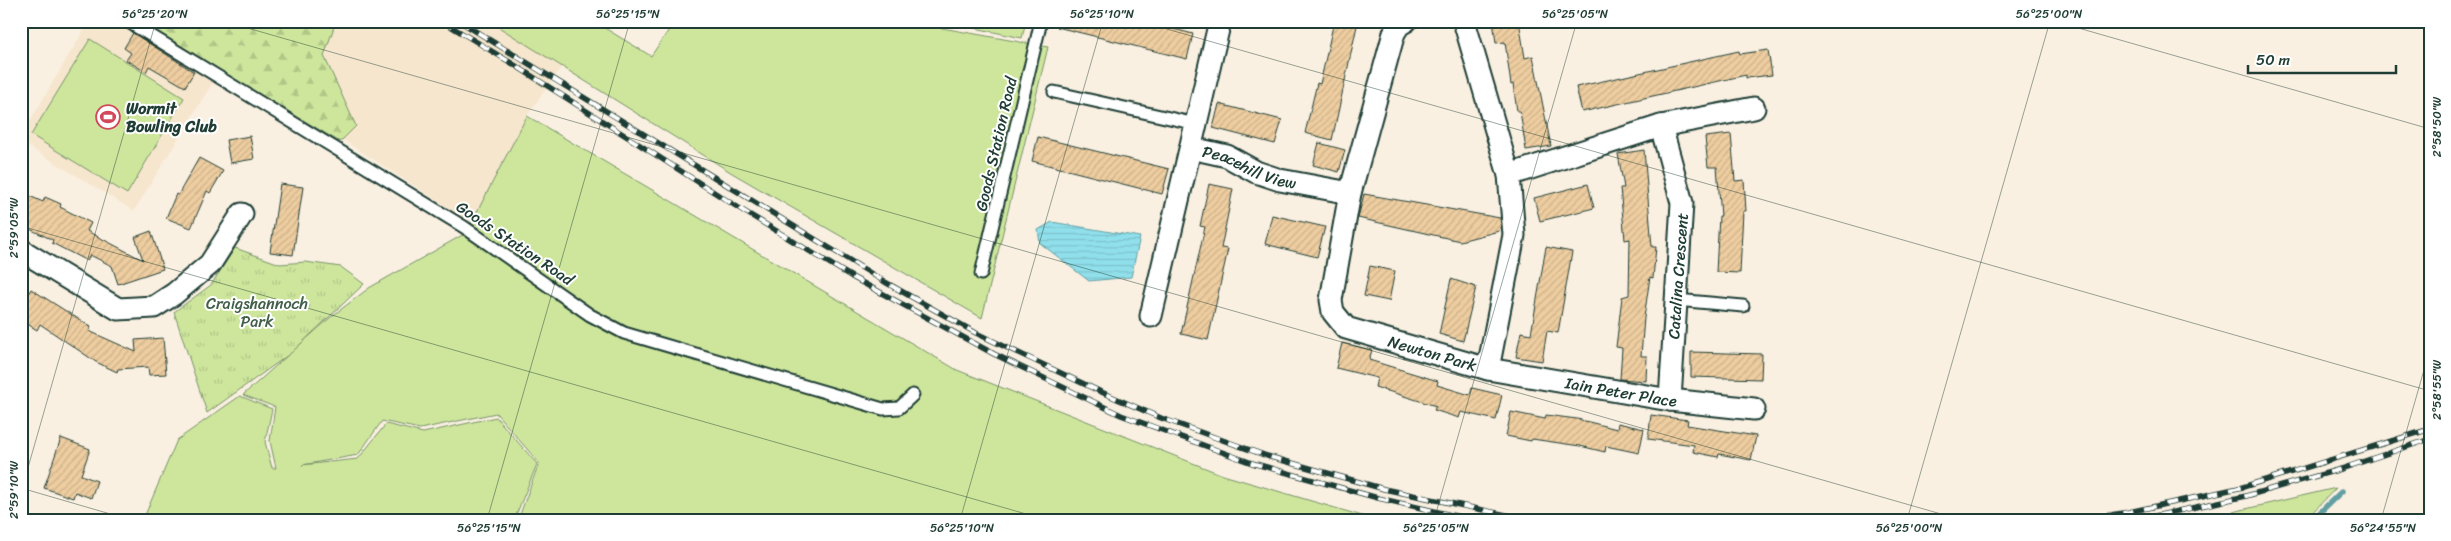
<svg xmlns="http://www.w3.org/2000/svg" width="2451" height="541" font-family="Sriracha,sans-serif">
  <defs>
    <pattern id="forest-firs" width="22" height="20" patternUnits="userSpaceOnUse" patternTransform="scale(1.25)"><rect width="22" height="20" fill="#cee69c"/><path d="M5 1l3.5 6h-7zM16 11l3.5 6h-7z" fill="#b0c687"/></pattern>
    <pattern id="park-tufts" width="24" height="20" patternUnits="userSpaceOnUse" patternTransform="scale(1.25)"><rect width="24" height="20" fill="#cee69c"/><path d="M3 7l-1-3M5 7V3M7 7l1-3M15 17l-1-3M17 17v-4M19 17l1-3" fill="none" stroke="#b0c687"/></pattern>
    <pattern id="water-rules" width="6" height="5" patternUnits="userSpaceOnUse" patternTransform="scale(1.25)"><rect width="6" height="5" fill="#90e0ec"/><path d="M0 2.5h6" fill="none" stroke="#7cc1cb"/></pattern>
    <pattern id="building-hatch" width="6" height="6" patternUnits="userSpaceOnUse" patternTransform="scale(1.25)"><rect width="6" height="6" fill="#eecda0"/><path d="M-1 1l2-2M0 6l6-6M5 7l2-2" fill="none" stroke="#ccb18a"/></pattern>
  </defs>
  <rect width="100%" height="100%" fill="#faf0e2"/>
  <filter id="ink" filterUnits="userSpaceOnUse"><feTurbulence type="fractalNoise" baseFrequency=".02" numOctaves="2"/><feDisplacementMap in="SourceGraphic" scale="10" xChannelSelector="R" yChannelSelector="G"/><feConvolveMatrix kernelMatrix="1 2 1 2 8 2 1 2 1" color-interpolation-filters="sRGB"/></filter>
  <g filter="url(#ink)">
    <path fill="#f6e6ce" d="M89 21H119L215 79 134 211 21 142V136Z
      M215 21H489L562 66 527 116 472 223 332 133Z"/>
    <path fill="#cee69c" stroke="#769268" d="M489 21H593L651 56 675 21H903L1048 47 982 318 732 173Z
      M942 21H1026L1022 38Z
      M90 39 184 98 127 194 31 135Z
      M527 116 957 370 1223 475 1376 520H518L539 463 496 413 420 429 382 421 358 455 302 465 358 459 386 424 423 433 496 417 537 464 514 520H143L177 440 240 396 272 409 265 442 272 468H276L270 441 275 407 243 395 331 317 369 288 466 233Z
      M2336 488 2305 520H2198Z"/>
    <path fill="url(#forest-firs)" stroke="#769268" d="M136 21H336L324 56 356 126 340 142Z"/>
    <path fill="url(#park-tufts)" stroke="#769268" d="M235 248 280 264 305 262 341 267 364 284 291 353 207 413 174 312 211 285Z"/>
    <path fill="url(#water-rules)" stroke="#639fa2" d="M1052 222 1140 237 1131 277 1089 281 1040 243 1038 230Z"/>
    <g fill="none" stroke-linecap="round" stroke-linejoin="round">
      <path stroke="#639fa2" stroke-width="5.5" d="M2312 520 2342 491"/>
    </g>
    <path fill="url(#building-hatch)" stroke="#1f3d34" d="M1058 21H1144L1193 34 1187 59 1057 27Z
      M1334 21H1358L1332 140 1305 133 1317 83 1320 84Z
      M1493 21H1519L1525 58 1533 56 1551 146 1526 150 1520 111H1517L1513 84 1511 85 1505 42 1496 43Z
      M133 33 194 72 185 87 149 66 146 72 126 60 131 53 124 48Z
      M1768 50 1772 75 1746 78V75L1582 112 1576 87 1739 51 1740 54Z
      M1219 104 1282 120 1275 144 1213 128Z
      M1731 134 1735 181 1744 180 1746 211H1743L1740 273 1716 272 1719 216H1721L1717 167H1708L1705 137Z
      M250 136 254 159 230 163 226 140Z
      M1038 137 1169 169 1162 194 1032 161Z
      M1319 143 1345 150 1339 172 1313 165Z
      M1644 150 1652 247H1656L1653 278 1650 277 1644 318 1641 356H1647L1646 381 1620 379 1622 348 1616 347 1622 297 1629 295 1630 239 1625 240 1620 188H1624L1618 154Z
      M199 158 223 171 210 193 207 191 191 228 166 218 176 194 178 195Z
      M280 184 303 187 293 255 270 252Z
      M1209 184 1233 189 1221 248 1228 249 1208 340 1181 334 1205 227 1200 226Z
      M1588 184 1594 208 1540 221 1534 198Z
      M25 194 43 202 45 197 61 204 60 207 91 223 87 231 143 260 135 237 151 231 163 269 118 284 112 266 90 255 87 261 52 243 53 240 21 225V202Z
      M1364 194 1500 218 1501 225 1499 231 1460 241 1358 218Z
      M1272 215 1325 227 1317 257 1265 244Z
      M1546 247 1572 252 1558 333 1547 331 1542 361 1516 357 1521 332 1531 334Z
      M1370 266 1395 271 1389 301 1364 296Z
      M1451 279 1476 287 1463 341 1439 334Z
      M31 289 91 327 89 331 136 352 135 340 163 338 166 374 149 375 148 367 118 369 117 372 96 362 40 324 37 330 21 320V305Z
      M1342 343 1372 350 1369 360 1438 381 1437 385 1470 395 1472 388 1502 395 1496 420 1461 412 1459 418 1434 410 1436 406 1375 387 1377 378 1336 368Z
      M1691 352 1762 354 1761 379 1691 377Z
      M1511 412 1545 419 1546 415 1577 419 1617 429 1618 423 1644 429 1639 453 1606 446 1605 452 1580 446 1532 439 1531 441 1506 436Z
      M1651 415 1688 420 1687 425 1756 436 1751 460 1719 454 1718 457 1693 452 1694 445 1648 439Z
      M61 438 90 449 81 475 97 481 91 498 75 492 73 498 44 488Z"/>
    <g fill="none" stroke-linecap="round" stroke-linejoin="round">
      <g stroke="#1f3d34" stroke-width="15">
        <path id="service" d="M127 21 464 227 590 315 624 333 883 409 899 408 913 395
          M1054 92 1196 124
          M981 274 1041 21
          M1676 300 1743 306"/>
      </g>
      <g stroke="#1f3d34" stroke-width="25">
        <g id="minor">
          <path id="s1" d="M1406 21 1399 25 1394 33 1350 193 1331 300 1333 312 1346 328 1488 369 1514 235 1509 175 1464 21"/>
          <path d="M1661 126 1682 203 1670 400"/>
          <path id="s2" d="M1191 148 1227 156 1256 172 1280 180 1350 193"/>
          <path d="M1509 175 1661 126 1754 108"/>
          <path d="M21 250 118 309 154 307 174 294 210 264 242 214"/>
          <path d="M1151 316 1220 21"/>
          <path id="s3" d="M1488 369 1670 400 1754 409"/>
        </g>
      </g>
      <use href="#service" stroke="#fff" stroke-width="11"/>
      <use href="#minor" stroke="#fff" stroke-width="21"/>
      <g stroke="#1f3d34" stroke-width="5.5">
        <path id="rail" d="M442 21 513 64 742 210 852 277 994 354 1121 415 1252 463 1378 498 1473 520
          M459 21 885 282 976 333 1099 391 1161 418 1267 456 1384 489 1530 520
          M2079 520 2129 512 2243 487 2430 429
          M2137 520 2246 496 2341 469 2430 439"/>
      </g>
      <use href="#rail" stroke="#fff" stroke-width="4" stroke-dasharray="11" stroke-linecap="butt"/>
    </g>
  </g>
  <path fill="none" stroke="#1f3d34" stroke-width="1" stroke-opacity="0.45" d="M223 21 1962 520M1139 21 2430 391M2054 21 2430 129M21 226 1047 520M21 488 131 520M21 492 156 21M487 520 630 21M960 520 1103 21M1434 520 1577 21M1907 520 2050 21M2381 520 2430 349"/>
  <defs>
    <g id="stadium-ring" transform="scale(1.25)"><circle r="9.5" fill="#fff" stroke="#d1495b" stroke-width="1.5"/><path d="M0-5a6.5 5 0 1 0 0 10a6.5 5 0 1 0 0-10ZM-3.5-1.8h7v3.6h-7Z" fill="#d1495b"/></g>
  </defs>
  <g fill-rule="evenodd">
    <use href="#stadium-ring" x="108" y="117"/>
  </g>
  <g text-anchor="middle" dominant-baseline="central" stroke-width="4" stroke-linejoin="round" paint-order="stroke">
    <g font-size="16" font-weight="bold" fill="#1f3d34" stroke="#fff" text-anchor="start">
      <text x="126" y="108">Wormit<tspan x="126" dy="18">Bowling Club</tspan></text>
    </g>
    <g font-size="16" fill="#1f3d34" stroke="#fff">
      <text transform="translate(996 144) rotate(-77)">Goods Station Road</text>
      <text stroke="none"><textPath href="#s2" startOffset="62">Peacehill View</textPath></text>
      <text transform="translate(515 243) rotate(34)">Goods Station Road</text>
      <text transform="translate(1678 276) rotate(-86)">Catalina Crescent</text>
      <text stroke="none"><textPath href="#s1" startOffset="415">Newton Park</textPath></text>
      <text stroke="none"><textPath href="#s3" startOffset="135">Iain Peter Place</textPath></text>
    </g>
    <g font-size="16" fill="#425f49" stroke="#fff">
      <text x="257" y="303">Craigshannoch<tspan x="257" dy="18">Park</tspan></text>
    </g>
  </g>
  <rect width="2451" height="541" fill="none" stroke="#fff" stroke-width="55"/>
  <path d="M2248 65v8h148v-8" fill="none" stroke="#1f3d34" stroke-width="2.5"/>
  <text x="2256" y="65" font-size="15" fill="#1f3d34" stroke="#ffffff" stroke-width="4" paint-order="stroke">50 m</text>
  <rect x="28" y="28" width="2396" height="486" fill="none" stroke="#1f3d34" stroke-width="2"/>
  <g font-size="12" text-anchor="middle" fill="#1f3d34">
    <text x="155" y="18">56°25'20"N</text>
    <text x="628" y="18">56°25'15"N</text>
    <text x="1102" y="18">56°25'10"N</text>
    <text x="1575" y="18">56°25'05"N</text>
    <text x="2049" y="18">56°25'00"N</text>
    <text transform="translate(2437 127) rotate(-90)" y="4">2°58'50"W</text>
    <text transform="translate(14 228) rotate(-90)" y="4">2°59'05"W</text>
    <text transform="translate(2437 390) rotate(-90)" y="4">2°58'55"W</text>
    <text transform="translate(14 490) rotate(-90)" y="4">2°59'10"W</text>
    <text x="489" y="532">56°25'15"N</text>
    <text x="962" y="532">56°25'10"N</text>
    <text x="1436" y="532">56°25'05"N</text>
    <text x="1909" y="532">56°25'00"N</text>
    <text x="2383" y="532">56°24'55"N</text>
  </g>
</svg>
